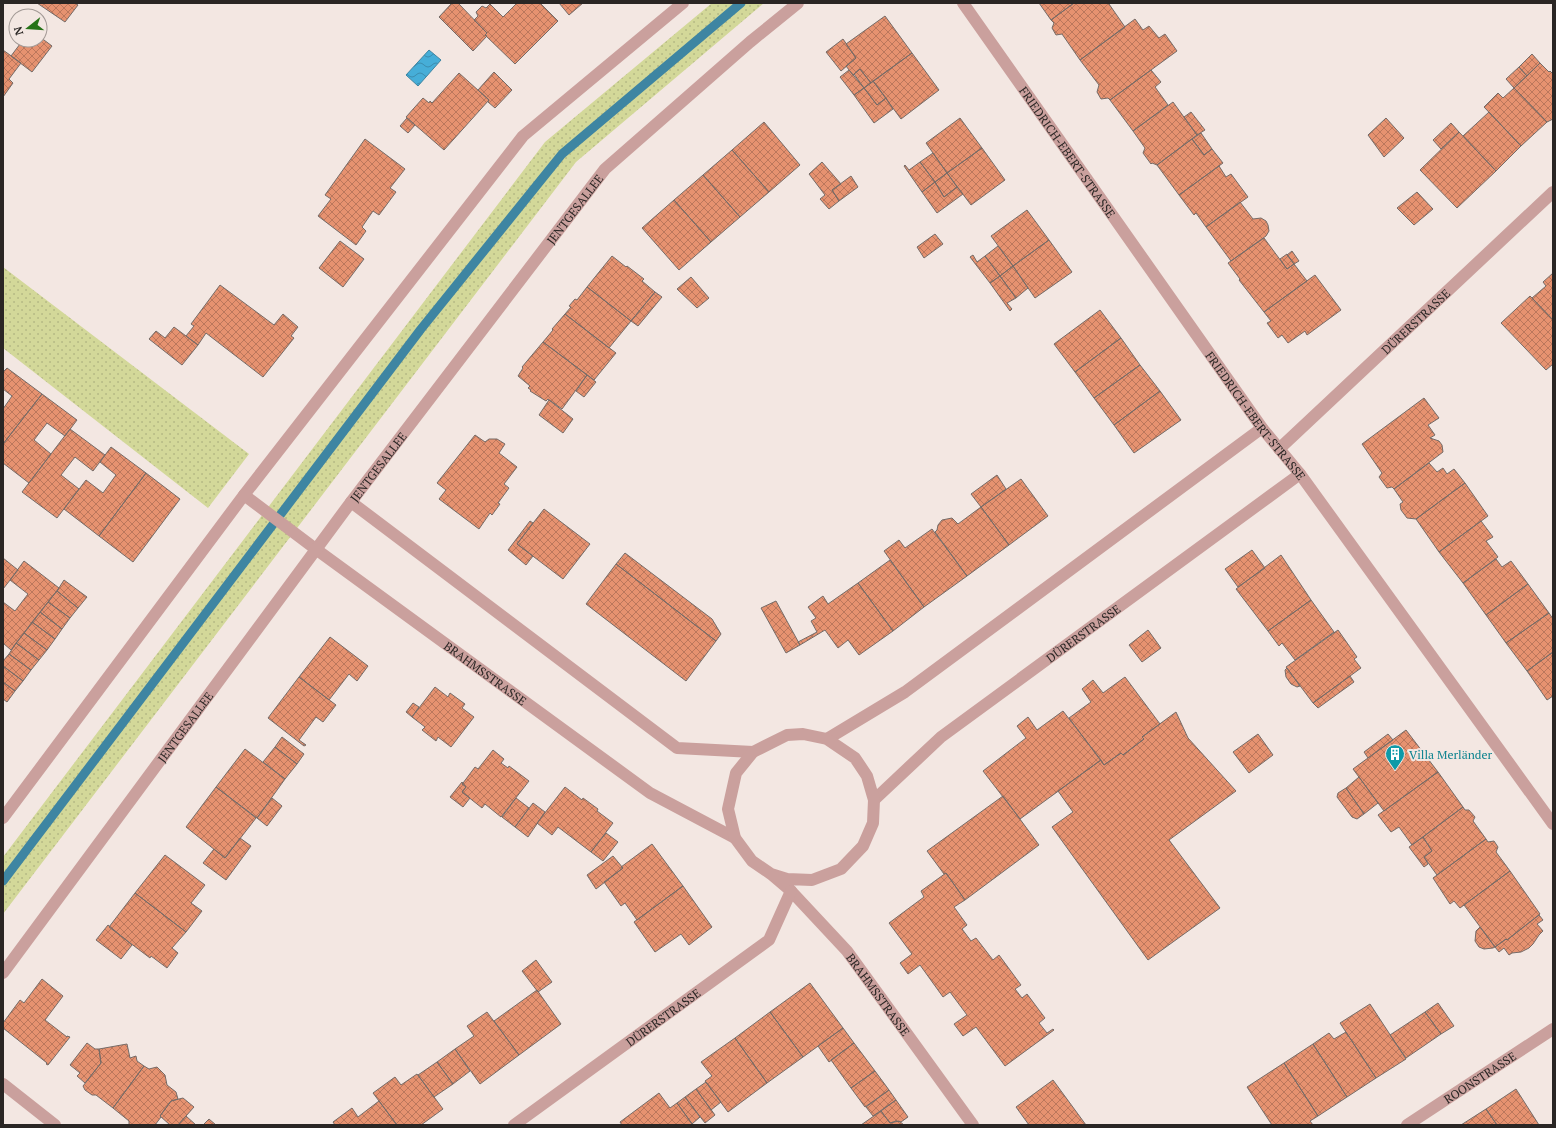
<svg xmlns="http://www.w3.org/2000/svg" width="1556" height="1128" font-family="'PT Serif',serif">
  <defs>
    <pattern id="grass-dots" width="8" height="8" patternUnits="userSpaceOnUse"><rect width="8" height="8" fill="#d3d899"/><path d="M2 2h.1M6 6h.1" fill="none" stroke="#b5b984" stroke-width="1.8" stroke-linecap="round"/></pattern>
    <pattern id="water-waves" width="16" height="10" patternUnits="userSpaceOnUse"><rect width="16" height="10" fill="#46aed8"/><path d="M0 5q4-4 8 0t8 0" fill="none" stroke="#3b8daf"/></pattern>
    <pattern id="building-cross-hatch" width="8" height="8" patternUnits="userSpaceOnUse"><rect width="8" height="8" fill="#e69270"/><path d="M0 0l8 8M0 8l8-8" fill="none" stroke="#bb775c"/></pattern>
  </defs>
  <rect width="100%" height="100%" fill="#f3e7e2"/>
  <path fill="url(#grass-dots)" d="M712 3H764L576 162 3 914V857L545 142Z
    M3 267 249 454 208 508 3 348Z"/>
  <path fill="url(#water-waves)" stroke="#3e85a2" d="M429 50 441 60 418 86 406 75Z"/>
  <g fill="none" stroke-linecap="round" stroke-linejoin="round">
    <path stroke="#3e85a2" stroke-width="9" d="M3 881 421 329 562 154 741 3"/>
  </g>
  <path fill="url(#building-cross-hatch)" stroke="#756b67" d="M37 3H75L78 5 65 22Z
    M452 3H458L487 33 485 35 487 36 473 51 439 17Z
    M517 3H540L558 21 515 64 485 35 487 33 474 20 478 16 476 12 482 6 486 8 490 4 503 17Z
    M559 3H583L569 15Z
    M1039 3H1074L1051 20Z
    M1074 3H1111L1109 4 1125 27 1080 60 1062 34 1056 35 1052 28 1054 23 1051 20Z
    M885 16 912 53 871 83 860 69 853 75 846 66 856 58 846 44Z
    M1135 19 1143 30 1149 26 1159 38 1165 34 1177 51 1110 100 1108 98 1101 99 1097 92 1099 85 1080 60Z
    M40 37 52 46 32 72 11 56 23 40H40Z
    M843 39 856 58 841 71 826 52Z
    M3 50 21 63 9 79 13 83 3 97Z
    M912 53 939 90 901 119 873 81Z
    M1532 54 1540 63 1527 76 1519 67Z
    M1540 63 1549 72 1550 71 1553 74V119L1547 122 1514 88Z
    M1519 67 1527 76 1514 88 1506 79Z
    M860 69 871 83 864 88 854 74Z
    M849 70 864 88 854 95 840 77Z
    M1151 70 1161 82 1155 87 1168 105 1133 131 1110 100Z
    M494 72 512 90 495 108 488 102 489 100 478 90Z
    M459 73 489 100 444 150 406 117 423 98 429 103 430 101 432 103Z
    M873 81 886 98 877 105 864 88Z
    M864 88 877 105 886 98 893 109 874 123 854 95Z
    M1514 88 1547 122 1521 146 1484 107 1498 93 1503 98Z
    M1173 102 1197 135 1157 165 1152 163 1151 164 1143 153 1145 148 1133 131Z
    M1191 112 1205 130 1197 135 1184 117Z
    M1489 112 1521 146 1496 171 1463 136Z
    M407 118 415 125 408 133 400 126Z
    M960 118 982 148 947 173 926 143Z
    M1386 118 1404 138 1384 157 1368 135Z
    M764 122 800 165 769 192 732 150Z
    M1451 123 1459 132 1441 149 1433 140Z
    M1459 132 1496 171 1457 208 1420 170Z
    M1201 133 1212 149 1204 155 1192 139Z
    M365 139 405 169 390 188 396 192 379 215 373 211 362 227 366 231 356 245 318 216 331 199 325 195Z
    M1192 139 1204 155 1212 149 1223 163 1179 195 1157 165Z
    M982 148 1005 180 971 205 947 173Z
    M732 150 769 192 740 217 703 175Z
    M933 153 947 173 935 182 920 162Z
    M822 162 841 184 832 190 839 201 829 209 820 199 825 195 809 174Z
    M920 162 935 182 922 192 904 166 905 165 909 170Z
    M1219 166 1226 177 1231 174 1248 197 1206 227 1196 213 1194 215 1179 195Z
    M947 173 957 187 944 197 935 182Z
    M703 175 740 217 711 242 674 200Z
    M851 176 858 187 839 201 832 190Z
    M935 182 944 197 957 187 963 194 937 213 922 192Z
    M1417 192 1433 209 1414 225 1397 208Z
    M674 200 711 242 679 270 642 228Z
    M1240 202 1253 219 1261 218 1266 221 1268 225 1269 231 1266 236 1231 261 1206 227Z
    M1027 210 1049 240 1013 266 991 236Z
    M935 234 943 244 924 258 917 247Z
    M1264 238 1287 269 1294 264 1307 281 1264 312 1239 280 1240 279 1228 263Z
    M1049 240 1072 272 1035 298 1013 266Z
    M340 241 364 259 343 287 319 268Z
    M998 246 1013 266 1000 276 985 256Z
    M1292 251 1299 261 1294 264 1287 255Z
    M1287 254 1294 264 1287 269 1280 259Z
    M973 255 977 262 985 256 1000 276 990 283 970 257Z
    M612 256 626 267 627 266 644 279 642 281 655 292 631 321 587 287Z
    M1013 266 1028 288 1016 298 1000 276Z
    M1553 273V320L1532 298 1546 286 1543 282Z
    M1315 275 1341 310 1307 335 1305 331 1288 343 1282 335 1278 338 1267 323 1271 321 1264 312Z
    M1000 276 1016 298 1007 303 1012 309 1010 311 990 283Z
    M691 277 709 298 697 308 677 289Z
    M220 285 274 325 283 314 298 327 291 336 294 338 263 377 206 333 198 345 186 336 194 326 191 324Z
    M587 287 631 321 609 348 565 314 571 307 569 306 575 299 577 300Z
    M655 292 662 297 638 326 631 321Z
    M1530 296 1553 320V364L1546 370 1501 323Z
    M1100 310 1121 338 1075 372 1054 344Z
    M565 314 616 353 594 380 543 342 553 330 552 329Z
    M174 327 198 345 182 365 149 339 156 331 165 338Z
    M1121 338 1140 365 1094 398 1075 372Z
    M543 342 587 375 562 409 548 399 546 401 530 391 531 390 528 388 530 386 518 376 523 368 522 367Z
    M1140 365 1160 391 1114 425 1094 398Z
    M7 368 42 394 3 444V409L12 396 3 389V372Z
    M587 375 596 382 584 397 576 391Z
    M1160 391 1181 420 1134 453 1114 425Z
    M42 394 77 420 65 436 47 423 34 440 51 454 29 483 3 463V444Z
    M1424 398 1439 418 1428 425 1435 435 1430 438 1439 441 1442 445 1443 452 1394 489 1392 487 1387 488 1379 477 1382 473 1362 444Z
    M549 400 573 419 563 433 539 415Z
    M70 429 105 455 93 471 75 457 61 475 79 489 57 518 22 492Z
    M475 435 485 442 489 439H497L505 444 499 453 517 467 504 484 509 488 498 503 500 504 492 515 490 513 479 529 439 499 446 490 437 483Z
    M111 447 146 473 99 536 64 509 86 480 103 493 116 475 100 462Z
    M1429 463 1437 472 1443 468 1447 474 1454 469 1465 483 1416 519 1407 518 1401 510 1400 504 1403 502 1394 489Z
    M146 473 180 499 133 562 99 536Z
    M997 475 1006 489 981 507 971 494Z
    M1021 479 1048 516 1009 545 981 507Z
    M1465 483 1488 516 1439 552 1416 519Z
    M981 507 1009 545 967 576 935 532 937 530 938 525 942 520 952 518 958 524Z
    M544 509 590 544 563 579 517 544Z
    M530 521 533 523 517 544 533 556 526 565 508 550Z
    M1481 521 1493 537 1486 541 1498 557 1463 583 1439 552Z
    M932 529 967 576 924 607 884 551 899 540 905 548Z
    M1252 550 1265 568 1238 587 1225 569Z
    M625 553 712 619 721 634 716 641 616 564Z
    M1281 555 1311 600 1268 631 1236 589Z
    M3 558 18 570 3 589Z
    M1496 559 1502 567 1511 561 1528 584 1486 615 1463 583Z
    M890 560 924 607 893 631 858 583Z
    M24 561 59 588 11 650 3 643V602L15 611 28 594 10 580Z
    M616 564 716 641 686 681 586 604Z
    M64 580 87 597 78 608 57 591Z
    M858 583 893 631 859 655 848 640 838 648 825 630 800 645 798 642 817 632 811 621 816 618 808 607 823 596 828 604Z
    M1528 584 1549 613 1506 643 1486 615Z
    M57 591 78 608 70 618 48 602Z
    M1311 600 1334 632 1295 660 1282 643 1279 646 1268 631Z
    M776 601 800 645 786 653 761 608Z
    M48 602 70 618 62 629 40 612Z
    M40 612 62 629 55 639 32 622Z
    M1549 613 1553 619V652L1527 671 1506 643Z
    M32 622 55 639 47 650 24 633Z
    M1148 630 1161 648 1142 662 1129 645Z
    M1338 630 1357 657 1354 659 1361 668 1313 703 1286 667Z
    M24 633 47 650 39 660 16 643Z
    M330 637 368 666 357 681 349 674 329 700 299 677Z
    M16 643 39 660 31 670 9 654Z
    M1553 652V696L1547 700 1527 671Z
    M9 654 31 670 23 681 3 666V661Z
    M3 666 23 681 15 691 3 682Z
    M1287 668 1300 686 1297 687 1291 684 1286 677 1285 670Z
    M1350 676 1354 682 1318 708 1313 703Z
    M299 677 336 705 323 722 316 717 299 740 306 745 304 746 268 718Z
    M1125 677 1160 724 1142 737 1144 739 1123 755 1121 753 1104 765 1069 718 1091 702 1082 689 1093 680 1103 693Z
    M3 682 15 691 7 702 3 699Z
    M435 687 448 697 450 693 465 704 462 708 474 717 451 747 438 737 436 741 422 730 425 727 412 717Z
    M413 703 419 707 412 717 406 712Z
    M1063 711 1101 760 1020 819 983 771 1026 738 1017 726 1028 717 1037 730Z
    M1176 712 1188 738 1236 791 1169 840 1220 908 1148 960 1052 827 1073 812 1058 791 1101 760 1104 765 1121 753 1123 755 1144 739 1142 737Z
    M1406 730 1438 772 1384 811 1353 769Z
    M1258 734 1273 755 1249 773 1233 752Z
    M1388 734 1393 740 1368 758 1364 752Z
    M282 737 304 754 297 764 275 747Z
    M275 747 297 764 285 779 263 762Z
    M245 749 285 779 257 818 216 787Z
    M493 750 504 759 501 763 508 768 509 766 529 781 501 817 485 804 482 808 462 792 466 787 462 784 463 783 475 767 478 769Z
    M1438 772 1463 807 1412 845 1399 827 1391 832 1378 815Z
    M1359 777 1378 803 1364 814 1346 788Z
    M462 782 466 787 462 792 470 798 463 807 450 797Z
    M216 787 256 818 225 858 186 827Z
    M565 787 582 800 583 798 598 809 597 811 613 823 591 852 558 827 552 835 537 823Z
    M1346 788 1364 814 1357 819 1352 817 1337 797 1338 793Z
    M1003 796 1039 845 965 900 946 873 944 874 927 851Z
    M272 798 282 806 267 826 257 818Z
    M516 798 529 808 515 827 502 817Z
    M533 803 545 812 528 837 515 827Z
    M1463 807 1465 810H1469L1475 817 1473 821 1486 839 1437 875 1424 857 1432 851 1423 837Z
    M606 833 618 842 603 861 591 852Z
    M1423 837 1432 851 1424 857 1428 864 1424 867 1409 847Z
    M240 838 251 846 226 880 203 863 214 849 225 858Z
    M1486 839 1488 842 1494 841 1498 847 1496 852 1510 871 1460 908 1454 901 1450 904 1433 878Z
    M652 844 683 886 637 920 625 903 621 906 604 882 623 868 621 867Z
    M165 855 205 885 191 903 202 911 186 932 135 893Z
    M613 856 623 868 596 889 587 875Z
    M1510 871 1540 914 1507 940 1506 939 1495 947 1464 905Z
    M946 873 965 900 954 907 967 925 962 929 971 941 976 938 993 960 999 955 1021 985 1015 989 1022 998 1027 994 1045 1018 1039 1023 1047 1033 1053 1029 1054 1030 1005 1066 976 1027 963 1036 954 1024 967 1015 950 992 943 997 920 965 908 974 900 963 912 954 889 923 924 897 921 891Z
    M683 886 712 927 689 945 681 934 655 952 634 922Z
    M135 893 186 932 172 948 178 953 167 968 151 956 150 958 109 927Z
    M1539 915 1543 920 1537 924 1543 931 1539 935 1533 944 1529 948 1521 952 1512 953 1509 955 1504 948 1499 952 1495 947 1506 939 1507 940Z
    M108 925 132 945 121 959 96 940Z
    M1480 927 1495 947 1493 948 1484 949 1479 947 1475 941 1476 931Z
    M536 960 552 982 538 992 522 971Z
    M42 979 63 996 45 1020 67 1037V1036L70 1037 48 1065 46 1064 47 1063 3 1028V1023L20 1000 24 1003Z
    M810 983 843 1028 803 1057 770 1012Z
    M537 990 561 1024 519 1055 494 1021Z
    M1438 1003 1454 1026 1441 1034 1425 1012Z
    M1370 1004 1406 1059 1376 1078 1340 1023Z
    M487 1012 519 1055 480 1084 455 1049 474 1036 467 1026Z
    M770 1012 803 1057 767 1083 735 1038Z
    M1425 1012 1441 1034 1406 1058 1390 1035Z
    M843 1028 854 1043 829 1062 818 1046Z
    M1346 1032 1376 1078 1347 1097 1313 1044 1329 1033 1334 1039Z
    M735 1038 767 1083 728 1112 705 1081 712 1076 701 1062Z
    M87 1043 95 1049H99L101 1063 85 1083 77 1076 80 1073 70 1065Z
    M854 1043 875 1071 851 1088 831 1060Z
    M127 1044 130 1058 136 1056 137 1061 144 1066 113 1108 96 1095H92L85 1090 83 1086 101 1063 99 1049Z
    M1313 1044 1347 1097 1318 1116 1284 1063Z
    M455 1049 470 1071 453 1084 437 1062Z
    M437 1062 453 1084 434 1097 418 1075Z
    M1284 1063 1318 1116 1310 1121 1313 1125H1272L1247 1087Z
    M144 1066 149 1069 157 1067 165 1075 167 1085 176 1092 178 1099 171 1101 160 1116 161 1117 155 1125H129V1121L113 1108Z
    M875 1071 889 1090 865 1107 851 1088Z
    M417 1074 443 1109 421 1125H397L373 1093 395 1077 401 1085Z
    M1053 1080 1086 1125H1029L1016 1107Z
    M706 1082 721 1102 711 1110 696 1089Z
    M696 1089 715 1115 705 1123 685 1097Z
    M1516 1089 1539 1125H1497L1486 1109Z
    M889 1090 896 1100 873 1116 866 1107Z
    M659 1093 670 1108 677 1103 693 1125H622L620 1122Z
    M685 1097 700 1117 692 1124 677 1103Z
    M183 1098 194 1107 178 1125H170L160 1116 171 1101Z
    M896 1100 908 1117 901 1122 896 1121 890 1123 881 1111Z
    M379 1101 397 1125H335L333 1122 352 1108 358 1117Z
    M1486 1109 1497 1125H1461Z
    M881 1111 890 1123 899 1121 904 1125H861Z
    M186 1116 196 1125H178Z
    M209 1119 216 1125H203Z"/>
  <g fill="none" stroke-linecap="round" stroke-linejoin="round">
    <g stroke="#caa09d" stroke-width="12">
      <path id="s1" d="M1279 449 1553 192"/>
      <path id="s2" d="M244 495 317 550 650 793 735 838"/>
      <path d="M351 502 677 748 753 752"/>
      <path d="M827 739 905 692 1262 428"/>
      <path id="s3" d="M874 800 941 737 1300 474"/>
      <path d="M3 818 244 495 523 136 683 3"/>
      <path id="s4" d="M771 874 787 879 812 880 841 869 863 846 873 823 874 800 867 776 855 758 827 739 803 734 787 735 753 752 736 773 728 809 735 838 752 861 771 874 791 891 847 951 973 1125"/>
      <path id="s5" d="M3 973 351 502 605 169 750 42 798 3"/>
      <path d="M3 1084 55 1125"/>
      <path id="s6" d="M514 1125 769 940 791 891"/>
      <path id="s7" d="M1407 1125 1553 1029"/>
    </g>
    <path stroke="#caa09d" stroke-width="12" id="s8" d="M963 3 1262 428 1300 474 1553 824"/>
  </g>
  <defs>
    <g id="building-pin" transform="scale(1)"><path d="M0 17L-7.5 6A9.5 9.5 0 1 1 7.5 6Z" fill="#0f9aa8" stroke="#f3e7e2"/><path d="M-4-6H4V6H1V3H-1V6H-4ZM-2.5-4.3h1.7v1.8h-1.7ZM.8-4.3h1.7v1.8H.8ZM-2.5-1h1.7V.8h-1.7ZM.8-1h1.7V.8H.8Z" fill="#fff"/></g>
  </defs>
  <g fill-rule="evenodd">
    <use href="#building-pin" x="1395" y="754"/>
  </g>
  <g text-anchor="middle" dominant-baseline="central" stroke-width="4" stroke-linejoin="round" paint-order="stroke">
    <g font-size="12" fill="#2a2624" stroke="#f3e7e2">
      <text stroke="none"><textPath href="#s8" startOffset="182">FRIEDRICH-EBERT-STRASSE</textPath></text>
      <text stroke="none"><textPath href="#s5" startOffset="954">JENTGESALLEE</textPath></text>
      <text stroke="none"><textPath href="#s1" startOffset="187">DÜRERSTRASSE</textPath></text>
      <text stroke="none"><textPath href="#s8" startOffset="506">FRIEDRICH-EBERT-STRASSE</textPath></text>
      <text stroke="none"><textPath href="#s5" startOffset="630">JENTGESALLEE</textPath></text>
      <text stroke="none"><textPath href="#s3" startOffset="268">DÜRERSTRASSE</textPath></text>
      <text stroke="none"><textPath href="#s2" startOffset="300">BRAHMSSTRASSE</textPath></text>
      <text stroke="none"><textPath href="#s5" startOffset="306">JENTGESALLEE</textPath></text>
      <text stroke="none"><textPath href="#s4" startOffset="619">BRAHMSSTRASSE</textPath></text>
      <text stroke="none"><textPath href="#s6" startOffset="184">DÜRERSTRASSE</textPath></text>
      <text stroke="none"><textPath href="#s7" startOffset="87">ROONSTRASSE</textPath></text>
    </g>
    <g font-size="12" fill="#0d838f" stroke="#f3e7e2" text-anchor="start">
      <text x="1409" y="754">Villa Merländer</text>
    </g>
  </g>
  <rect width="1556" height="1128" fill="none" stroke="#2a2624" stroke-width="8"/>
  <g transform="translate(28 28) rotate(253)"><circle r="19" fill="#f3e7e2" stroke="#a39a96"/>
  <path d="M0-3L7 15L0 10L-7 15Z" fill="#277318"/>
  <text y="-6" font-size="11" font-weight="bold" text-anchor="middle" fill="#2a2624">N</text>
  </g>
</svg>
